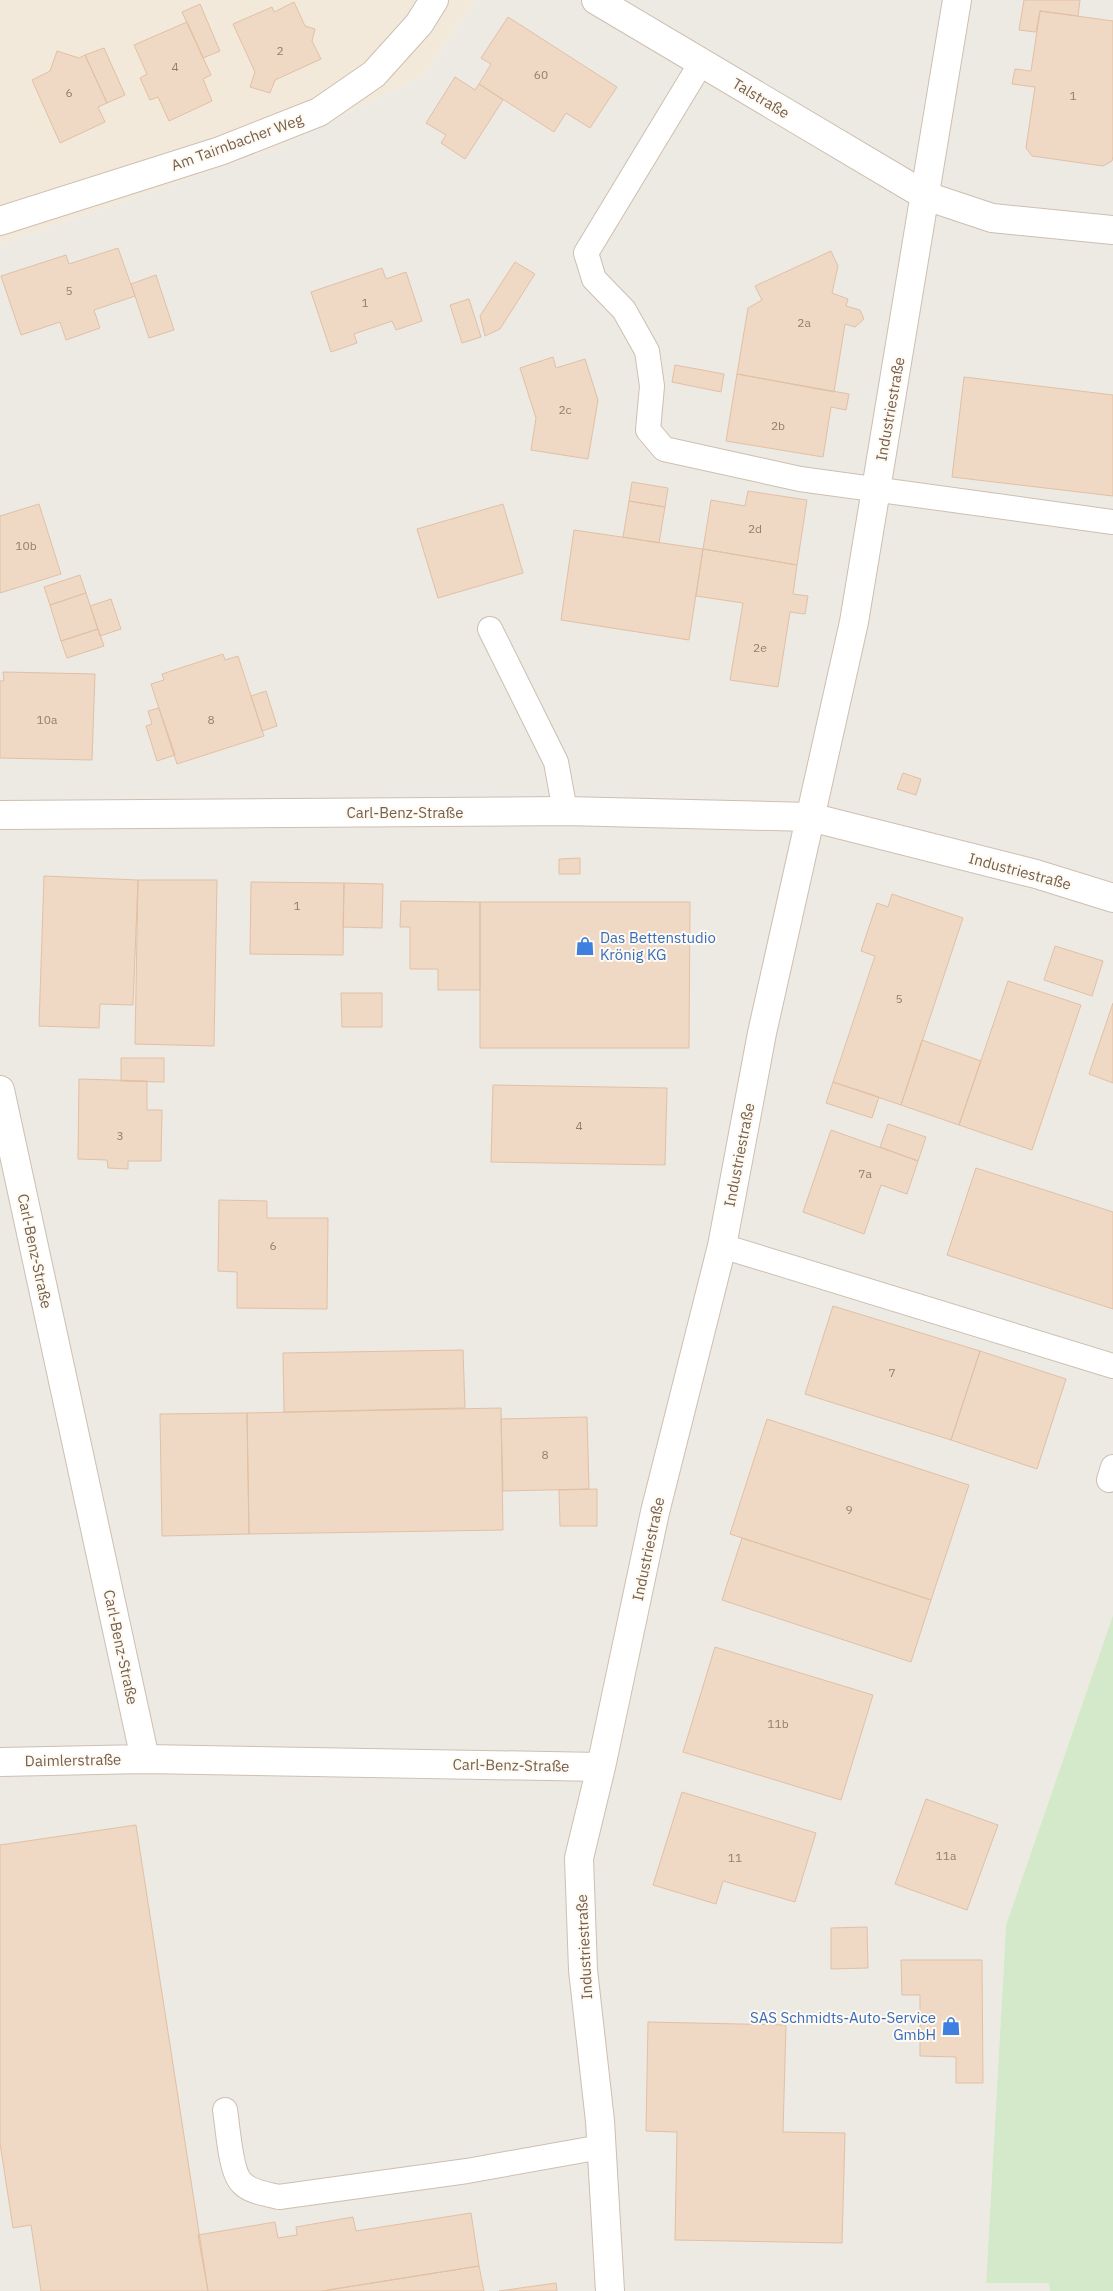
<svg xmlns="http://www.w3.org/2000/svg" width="1113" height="2291" font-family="'IBM Plex Sans',sans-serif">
  <rect width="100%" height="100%" fill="#fbf6eb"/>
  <path fill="#f3e9da" d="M0 0H475L424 75 276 148 0 244Z"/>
  <path fill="#ede9e3" d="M475 0H1113V1615L1006 1925 986 2282 1050 2283V2291H0V244L276 148 424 75Z"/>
  <path fill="#d4e9c9" d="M1113 1615V2291H1050L1049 2283H986L1006 1925Z"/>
  <path fill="#efd8c4" stroke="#e1c0a5" d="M1024 0H1080L1078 16 1040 11 1036 32 1019 30Z
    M294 2 305 26 315 29 312 41 321 59 275 80 270 93 250 87 255 72 233 24 272 7 274 12Z
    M200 4 220 51 203 58 182 12Z
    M1040 11 1113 21V156L1112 161 1103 166 1032 156 1026 148 1035 87 1012 84 1015 69 1031 71Z
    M508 17 617 87 590 128 566 113 554 132 479 84 491 64 481 58Z
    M187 22 211 75 203 79 212 101 169 121 158 97 150 100 140 78 147 74 134 45Z
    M104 48 125 95 107 103 85 55Z
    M57 51 79 58 85 55 107 103 98 107 105 122 60 143 32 80 50 71Z
    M455 77 475 90 479 84 503 100 465 159 441 143 446 135 426 123Z
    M118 248 135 296 94 310 100 328 66 340 60 322 21 335 1 276 66 255 69 264Z
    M831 251 838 266 832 293 848 299 846 306 860 310 864 319 855 327 845 324 834 392 737 374 748 308 762 300 755 286Z
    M515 262 535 274 500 329 485 336 480 316Z
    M382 268 386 279 406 272 422 321 396 330 392 321 354 334 357 343 331 352 311 292Z
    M156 275 174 330 149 338 131 284Z
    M469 299 481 337 462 343 450 305Z
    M553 357 556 368 585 359 598 400 588 459 531 450 536 418 520 368Z
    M675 365 724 374 721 392 672 382Z
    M737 374 849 394 846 410 831 407 823 457 726 441Z
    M964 377 1113 395V496L952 477Z
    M632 482 668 488 665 507 629 501Z
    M748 491 807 500 797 565 703 549 711 500 745 506Z
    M629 501 665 507 659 543 623 537Z
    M39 504 61 574 0 593V516Z
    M503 504 523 573 438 598 417 529Z
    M574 530 703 549 689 640 561 620Z
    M703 549 797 565 793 594 808 596 805 614 790 612 778 687 730 680 743 603 696 596Z
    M80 575 86 593 50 605 44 587Z
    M86 593 98 629 61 641 50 605Z
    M111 599 121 629 100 636 90 606Z
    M98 629 104 646 67 658 61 641Z
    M223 654 225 660 238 656 264 736 177 764 151 684 164 680 162 674Z
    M3 672 95 674 92 760 0 758V681H4Z
    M266 691 277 726 262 731 251 696Z
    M159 708 175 755 157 761 146 726 152 724 148 711Z
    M903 773 921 779 916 795 897 789Z
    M580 858V874H559V859Z
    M44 876 138 880 133 1005 100 1004 99 1028 39 1026Z
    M138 880H217L214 1046 135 1044Z
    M251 882 344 883 343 955 250 954Z
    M344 883 383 884 382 928 343 927Z
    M892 894 963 918 901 1105 833 1082 875 956 861 951 877 903 888 907Z
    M401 901 480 902V990H438V969H410V927H400Z
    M480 902H690L689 1048H480Z
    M1055 946 1103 961 1092 996 1044 980Z
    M1008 981 1081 1005 1032 1150 959 1125Z
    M341 993H382V1027H342Z
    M1113 1003V1083L1089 1074Z
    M922 1040 981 1061 959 1125 901 1105Z
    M121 1058H164V1082L121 1081Z
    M79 1079 147 1081V1110H162L161 1161H128V1169L108 1168 107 1160 78 1159Z
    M833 1082 879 1097 872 1118 826 1103Z
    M493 1085 667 1088 665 1165 491 1162Z
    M888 1124 926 1137 918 1161 880 1147Z
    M831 1130 918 1161 907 1194 881 1185 864 1234 803 1212Z
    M976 1168 1113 1212V1309L947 1255Z
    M219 1200 267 1201V1218H328L327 1309 237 1308V1272L218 1271Z
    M833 1306 980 1351 951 1440 805 1394Z
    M463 1350 465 1408 284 1412 283 1353Z
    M980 1351 1066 1379 1037 1469 951 1440Z
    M501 1408 503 1530 249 1534 247 1413Z
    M247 1413 249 1534 162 1536 160 1414Z
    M587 1417 589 1489 503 1491 501 1419Z
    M767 1419 969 1485 931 1600 730 1534Z
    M597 1489V1526H560L559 1490Z
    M742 1538 931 1600 911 1662 722 1600Z
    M715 1647 873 1695 841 1800 683 1752Z
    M682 1792 816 1833 795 1902 723 1881 716 1904 653 1885Z
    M926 1799 998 1825 967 1910 895 1884Z
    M136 1825 208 2291H41L31 2225 13 2228 0 2143V1845Z
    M867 1927 868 1968 831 1969V1928Z
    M901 1960H982L983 2083H956V2057L920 2056V1995H902Z
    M648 2022 786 2025 783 2132 845 2133 842 2243 675 2240 677 2132 646 2131Z
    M471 2213 479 2266 322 2291H208L198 2235 275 2222 278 2238 297 2235 296 2227 353 2217 356 2231Z
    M479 2266 484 2291H322Z
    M556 2283 557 2291H499Z"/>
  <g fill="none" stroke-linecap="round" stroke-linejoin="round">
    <g stroke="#cdbfb1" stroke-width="26">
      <path id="service" d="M701 63 586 253 594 279 624 310 647 351 652 386 648 430 664 449 800 479 1113 522
        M490 629 556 762 565 811
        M722 1246 1113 1366
        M1109 1480 1113 1467
        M225 2110C228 2127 230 2172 242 2183 250 2192 267 2194 279 2197L467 2171 601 2147"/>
    </g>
    <g stroke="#cdbfb1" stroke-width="30">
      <path id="minor" d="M596 0 926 196 992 218 1113 230
        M0 221 220 151 319 112 374 74 419 24 434 0
        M0 815 565 811 810 817 1036 874 1113 898
        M0 1090 145 1759 601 1767
        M0 1762 145 1759
        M610 2291 600 2121 583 1970 579 1858 601 1767 655 1512 722 1246 762 1033 854 622 957 0"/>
    </g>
    <use href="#service" stroke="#fff" stroke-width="24"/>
    <use href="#minor" stroke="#fff" stroke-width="28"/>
  </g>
  <defs>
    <g id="shop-bare" transform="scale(1.5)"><path d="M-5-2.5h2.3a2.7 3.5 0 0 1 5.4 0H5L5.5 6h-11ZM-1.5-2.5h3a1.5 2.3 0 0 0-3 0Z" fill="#3f7fe0" stroke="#fefaf1" stroke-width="2.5" paint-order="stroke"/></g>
  </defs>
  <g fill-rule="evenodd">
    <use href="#shop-bare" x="585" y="946"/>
    <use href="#shop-bare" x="951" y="2026"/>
  </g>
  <g text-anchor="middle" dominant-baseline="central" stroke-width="4" stroke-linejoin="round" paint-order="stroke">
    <g font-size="12" fill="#947d6c">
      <text x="280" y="50">2</text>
      <text x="175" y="66">4</text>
      <text x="541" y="74">60</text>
      <text x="69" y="92">6</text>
      <text x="1073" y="95">1</text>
      <text x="69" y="290">5</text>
      <text x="365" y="302">1</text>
      <text x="804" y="322">2a</text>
      <text x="565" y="409">2c</text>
      <text x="778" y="425">2b</text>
      <text x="755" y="528">2d</text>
      <text x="26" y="545">10b</text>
      <text x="760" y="647">2e</text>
      <text x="47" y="719">10a</text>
      <text x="211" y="719">8</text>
      <text x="297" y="905">1</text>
      <text x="899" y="998">5</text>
      <text x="579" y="1125">4</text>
      <text x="120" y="1135">3</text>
      <text x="865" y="1173">7a</text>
      <text x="273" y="1245">6</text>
      <text x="892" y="1372">7</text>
      <text x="545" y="1454">8</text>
      <text x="849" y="1509">9</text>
      <text x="778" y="1723">11b</text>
      <text x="946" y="1855">11a</text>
      <text x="735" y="1857">11</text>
    </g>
    <g font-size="15" fill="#755f4f" stroke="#fefaf1">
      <text transform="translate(761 98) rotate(31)">Talstraße</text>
      <text transform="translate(237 142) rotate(-20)">Am Tairnbacher Weg</text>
      <text transform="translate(890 409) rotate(-80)">Industriestraße</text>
      <text x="405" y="812">Carl-Benz-Straße</text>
      <text transform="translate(1020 871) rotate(15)">Industriestraße</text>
      <text transform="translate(739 1155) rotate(-79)">Industriestraße</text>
      <text transform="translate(35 1251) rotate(78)">Carl-Benz-Straße</text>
      <text transform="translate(648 1549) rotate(-78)">Industriestraße</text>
      <text transform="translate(121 1647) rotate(78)">Carl-Benz-Straße</text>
      <text transform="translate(73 1760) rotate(-1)">Daimlerstraße</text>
      <text transform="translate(511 1765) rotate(1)">Carl-Benz-Straße</text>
      <text transform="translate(584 1947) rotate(-93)">Industriestraße</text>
    </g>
    <g font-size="15" fill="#366cbe" stroke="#fefaf1" text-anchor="start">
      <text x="600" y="937">Das Bettenstudio<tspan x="600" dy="17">Krönig KG</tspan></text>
      <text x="936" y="2017" text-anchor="end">SAS Schmidts-Auto-Service<tspan x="936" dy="17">GmbH</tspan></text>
    </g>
  </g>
</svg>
